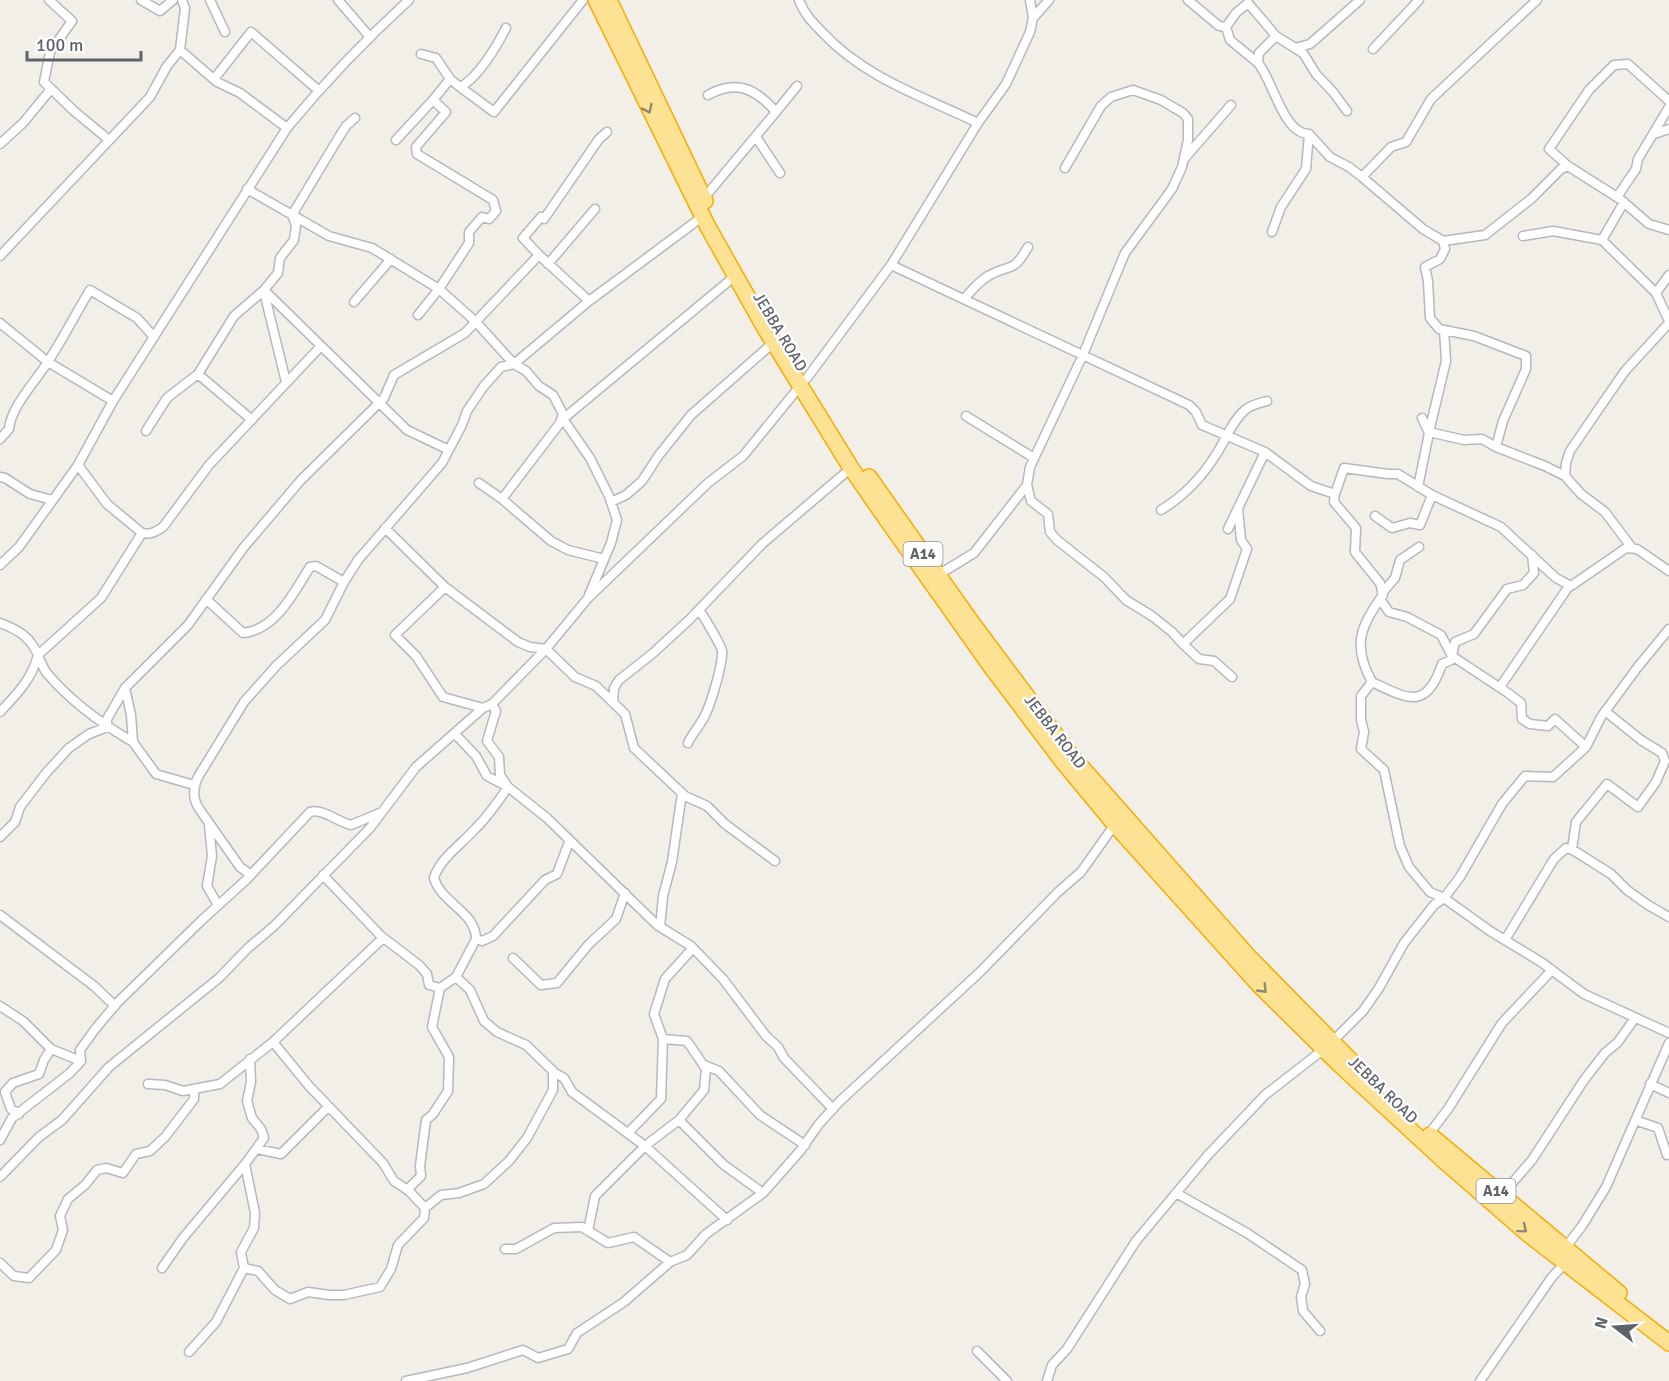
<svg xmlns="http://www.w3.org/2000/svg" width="1669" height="1381" font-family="Signika,sans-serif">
  <rect width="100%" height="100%" fill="#f1efe8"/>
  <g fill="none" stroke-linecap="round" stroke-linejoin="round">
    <g stroke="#b5b8bc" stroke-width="11">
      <path id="street" d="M49 0 72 21 50 52 44 82 74 111 109 140
        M141 0 160 11 173 0
        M210 0 225 32
        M338 0 369 36
        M799 0C804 14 813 23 823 33 865 78 924 97 978 123
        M1188 0 1219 26 1226 27 1236 13 1248 3 1276 36 1303 53 1316 74 1333 92 1347 111
        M1537 0 1431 99 1406 142 1391 147 1362 177 1423 229 1443 241 1485 235 1531 199 1561 169 1568 166
        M1033 18 1049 0
        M1226 27 1230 40 1258 63
        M1276 36 1259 53 1258 63C1273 80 1283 134 1309 134
        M1295 48 1310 44 1360 0
        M1373 49 1419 0
        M180 50 185 8 182 0
        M421 54 436 58 450 79 433 100
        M214 79 251 32 318 90
        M450 79 460 87C478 78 497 46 506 28
        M460 87 494 112 583 0
        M1669 101 1628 64 1614 65 1589 90 1549 149 1568 166 1620 199 1649 224 1669 230
        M776 112 797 86
        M1654 134 1669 129
        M756 137 780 173
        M396 140 433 100 446 112 416 147 417 154 493 200 496 211 489 219 482 217 469 232V243L439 289 475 321 514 364 526 371 539 386 553 395 563 414 560 423 502 499 479 483
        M0 144 23 123 51 89
        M1184 159 1231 105
        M1065 168 1101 106 1111 97 1133 90 1161 100 1183 113 1188 119V140L1182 167 1172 189 1125 253 1082 357 1030 467 1027 485 1031 501 1048 514 1050 532 1057 540 1104 577 1126 600 1152 616 1172 632 1183 644 1199 659 1214 661 1232 677
        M247 189 329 236 372 248 439 289 418 315
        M1617 197 1636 169 1638 159 1669 107
        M704 198 776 112C756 89 737 79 708 95
        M1272 232 1281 207 1306 169 1309 134 1330 157 1349 167 1362 177
        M1523 236 1553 231 1602 240 1656 293 1669 321
        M1602 240 1624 202
        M1443 241 1445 249 1440 259 1425 267 1428 281 1430 318 1439 329 1474 336 1526 356V369L1503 421 1496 447 1545 466 1565 476 1566 463 1570 451 1598 410 1625 371 1669 323
        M539 255 589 301
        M0 256 150 97 167 66 180 50 217 82 240 93 287 128
        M548 264 595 209
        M891 265 1189 405 1196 412 1202 425 1265 452 1311 486 1335 494 1344 468 1388 474H1398L1432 495 1501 527 1556 578 1571 586 1626 548 1637 549 1669 571
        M264 290 407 430 449 450
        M264 292 286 382
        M1656 293 1669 275
        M964 299C971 291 978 282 988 276 1010 263 1012 275 1028 247
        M354 302 391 259
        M0 323 48 362 113 401
        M1444 330 1446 361 1429 432 1464 440 1482 439 1496 447
        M321 346 209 465 163 527C155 532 151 535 142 533L107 504 78 465 113 401 287 128C325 82 365 40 409 0
        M198 374 252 420
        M807 378 891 265 978 123 1006 84 1030 32 1033 18 1030 0
        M966 416 1034 458
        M146 431 167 398 198 374 234 316 264 290 278 273 280 258 294 240 296 225 292 215 339 137 346 126 355 118
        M0 439 9 429C11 406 37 380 49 360 64 337 76 313 90 290L137 318 154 337
        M1565 476 1581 494 1605 512 1632 548
        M0 477 5 478 30 494 52 500
        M1418 487 1429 433 1422 418
        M1335 494 1334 502 1356 528 1355 552 1380 583 1383 595C1360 626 1352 646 1372 682L1361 696V720L1364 732 1361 749 1384 770 1400 846 1409 867 1430 892 1444 898 1490 931 1541 962 1584 994 1669 1033
        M502 499 551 541 568 550 604 559
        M611 502 626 495 642 481 659 455 691 415 773 343
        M1161 510C1184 496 1203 476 1217 453 1226 439 1232 421 1245 410 1250 405 1260 403 1267 401
        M1375 516 1392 528 1410 523 1420 525 1432 495
        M385 528 445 587 395 635 416 656 443 697 483 708
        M1228 529 1265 452
        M0 565 19 547 78 465
        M938 575 974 553 1027 485
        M445 587 518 642 530 647 546 649 575 677 596 686 625 714 634 748 685 796 707 806 725 824 775 861
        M1382 593 1395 578 1400 560 1419 547
        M589 595 611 543 617 520 609 496 590 458 563 419 735 276
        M206 599 243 633C276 630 294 592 310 567L316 566 344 582
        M1380 599 1389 612 1407 617 1441 635 1452 656 1508 693 1521 703 1522 719 1530 724 1548 726 1555 719 1586 747
        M0 623C11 627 24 633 31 643 38 651 40 663 46 672 69 700 102 724 133 742L131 715 125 688 188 625 244 547 301 480 379 403 384 398 394 375 465 333 539 255 523 238 541 217 544 219 599 139 607 132
        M1183 644 1230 599 1247 549 1241 540 1238 508
        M1372 682C1408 699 1426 711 1442 664L1451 660 1455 642 1474 634 1507 589 1523 585 1534 573 1532 555
        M1500 687 1569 586
        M613 702 614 688 619 680 652 654 690 619 762 544 851 468
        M0 712C17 694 32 679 38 655L101 598 142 533
        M455 734 476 756 487 776 508 787 547 818 657 925 691 946 723 979 766 1036 778 1047 784 1058 833 1109
        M133 742 156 774 194 785
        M688 743C692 734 698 728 703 719 710 708 723 664 722 651 721 645 703 615 699 610
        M209 825 212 856 207 886 218 905
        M0 837 15 822 20 807 46 773 69 748 89 734 107 727V719L125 688
        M1572 849 1576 822 1607 784 1638 807 1656 782 1665 761 1662 753 1641 740 1605 711
        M251 875 240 867 200 810C192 799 193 788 198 777L244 702 276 666 325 620 344 582 358 560 442 463 462 425 467 411 484 386 501 367 514 364 589 301 702 217
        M323 875 381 936 419 965 427 974 429 985 440 988
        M0 915 94 986 115 1006
        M660 927 663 896 672 862 682 793
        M476 939 482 941 493 936 545 880 557 874 569 842
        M1505 940 1554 859 1566 848 1573 850 1611 874 1627 890 1648 905 1669 917
        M513 958 541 985 557 983 589 944 616 919 625 893
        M0 1006 23 1021 51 1049 81 1061
        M273 1042 309 1086 383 1163 394 1181 409 1191 425 1208 441 1195 459 1193 484 1184 509 1161 527 1138 553 1090V1071L526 1045 497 1032 484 1021 470 990 456 977
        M1332 1042 1363 1011 1379 988 1404 943 1434 905 1444 898 1460 877 1502 804 1525 776 1553 777 1586 747 1601 717 1637 668 1669 629
        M704 1065 719 1071 760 1115 805 1145
        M553 1072 564 1078 572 1092 645 1146 727 1220
        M148 1084 165 1085 183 1091 220 1084 273 1042 383 938
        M1650 1084 1669 1093
        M19 1114 11 1109 5 1092 13 1083 39 1074 44 1060 51 1049
        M679 1120 724 1165 763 1193
        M1635 1120 1658 1128 1667 1155 1669 1153
        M628 1133 661 1099 663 1039 654 1014 665 979 693 948
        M1429 1134 1448 1109 1502 1023 1552 970
        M0 1140 12 1118 70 1073 81 1061 80 1050 96 1028 117 1003 202 920 246 880 310 812C322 808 338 822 351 825L382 812
        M257 1149 281 1154 328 1107
        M0 1177 39 1137 62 1120 109 1067 219 978 248 948 274 926 370 828 416 767 483 708 492 704 546 649 588 598 708 483 743 456 800 386
        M407 1190 421 1176 420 1166 426 1120 433 1114 448 1091 449 1057 432 1027 440 988 456 977 476 939C476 912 441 903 434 878 440 858 462 844 476 828 488 816 498 802 508 787L500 775 499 757 487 741 496 711 492 704
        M1176 1193 1247 1233 1302 1270 1305 1284 1301 1297 1303 1311 1320 1331
        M1501 1196 1532 1160 1584 1080 1605 1053 1618 1042 1635 1018
        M588 1231 595 1196 645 1146 679 1120 704 1090 706 1069 687 1041 663 1039
        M1565 1248 1582 1226 1606 1187 1669 1043
        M505 1249H516L554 1228 582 1227 608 1243 634 1237 670 1262
        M0 1263 14 1276 29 1278 56 1250 63 1230 60 1216 68 1199 85 1185 97 1170 106 1168 123 1173 136 1154 150 1151 165 1137 194 1099V1090
        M162 1268 183 1238 245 1164
        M244 1268 258 1271 275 1290 290 1299 308 1292 329 1295H344L380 1287 391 1269 398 1245 424 1218 425 1208
        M977 1351 1007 1381
        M189 1352 216 1322 244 1268 241 1252 254 1228 255 1213 245 1164 264 1138 261 1129 252 1118 247 1101 251 1082 250 1059
        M406 1381 467 1368 523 1350 538 1358 568 1349 577 1333 624 1302 670 1262 687 1255 706 1234 763 1193 800 1151 819 1124 839 1102 979 973 1058 892 1081 872 1115 824
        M1047 1381 1052 1365 1067 1349 1136 1241 1208 1155 1265 1095 1324 1049
        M1480 1381 1552 1277 1565 1263"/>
    </g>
    <g stroke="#f9ab00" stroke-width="18">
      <path id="highway" d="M596 0 708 227 766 330 851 468 887 520 992 668 1063 762 1117 827 1259 985 1341 1066 1442 1159 1528 1234 1669 1343
        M609 0 705 201
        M869 477 972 623 1070 754 1248 956 1364 1074
        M1430 1135 1619 1293"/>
    </g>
    <use href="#street" stroke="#fff" stroke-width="8"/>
    <use href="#highway" stroke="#fde293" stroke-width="15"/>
  </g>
  <defs><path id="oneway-chevron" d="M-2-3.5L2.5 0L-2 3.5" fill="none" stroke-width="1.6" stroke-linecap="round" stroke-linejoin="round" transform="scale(1.5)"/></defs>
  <g stroke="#8e8975">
    <use href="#oneway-chevron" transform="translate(648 109) rotate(64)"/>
    <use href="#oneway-chevron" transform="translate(1263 989) rotate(46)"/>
    <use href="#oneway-chevron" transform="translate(1523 1229) rotate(40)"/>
  </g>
  <g text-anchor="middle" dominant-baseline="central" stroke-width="5" stroke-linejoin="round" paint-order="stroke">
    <g fill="#fff" stroke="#8f9295" stroke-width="1.5">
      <rect x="903.5" y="542" width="39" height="24" rx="4.5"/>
      <rect x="1476.5" y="1179" width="39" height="24" rx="4.5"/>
    </g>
    <g font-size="15" font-weight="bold" fill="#5f6368">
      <text x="923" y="554">A14</text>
      <text x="1496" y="1191">A14</text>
    </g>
    <g font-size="16" fill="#5f6368" stroke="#fff">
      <text transform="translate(780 332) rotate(59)">JEBBA ROAD</text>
      <text transform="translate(1055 732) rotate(52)">JEBBA ROAD</text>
      <text transform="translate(1383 1090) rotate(44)">JEBBA ROAD</text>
    </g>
  </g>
  <g transform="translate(1615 1327) rotate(287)" stroke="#ffffff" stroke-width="4.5" paint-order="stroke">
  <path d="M0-4.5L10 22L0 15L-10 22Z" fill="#5f6368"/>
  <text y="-9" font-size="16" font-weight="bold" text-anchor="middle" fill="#5f6368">N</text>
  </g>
  <path d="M27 51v9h114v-9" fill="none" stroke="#5f6368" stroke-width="3"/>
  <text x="36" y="51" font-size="18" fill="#5f6368" stroke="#ffffff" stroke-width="4.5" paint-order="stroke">100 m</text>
</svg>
